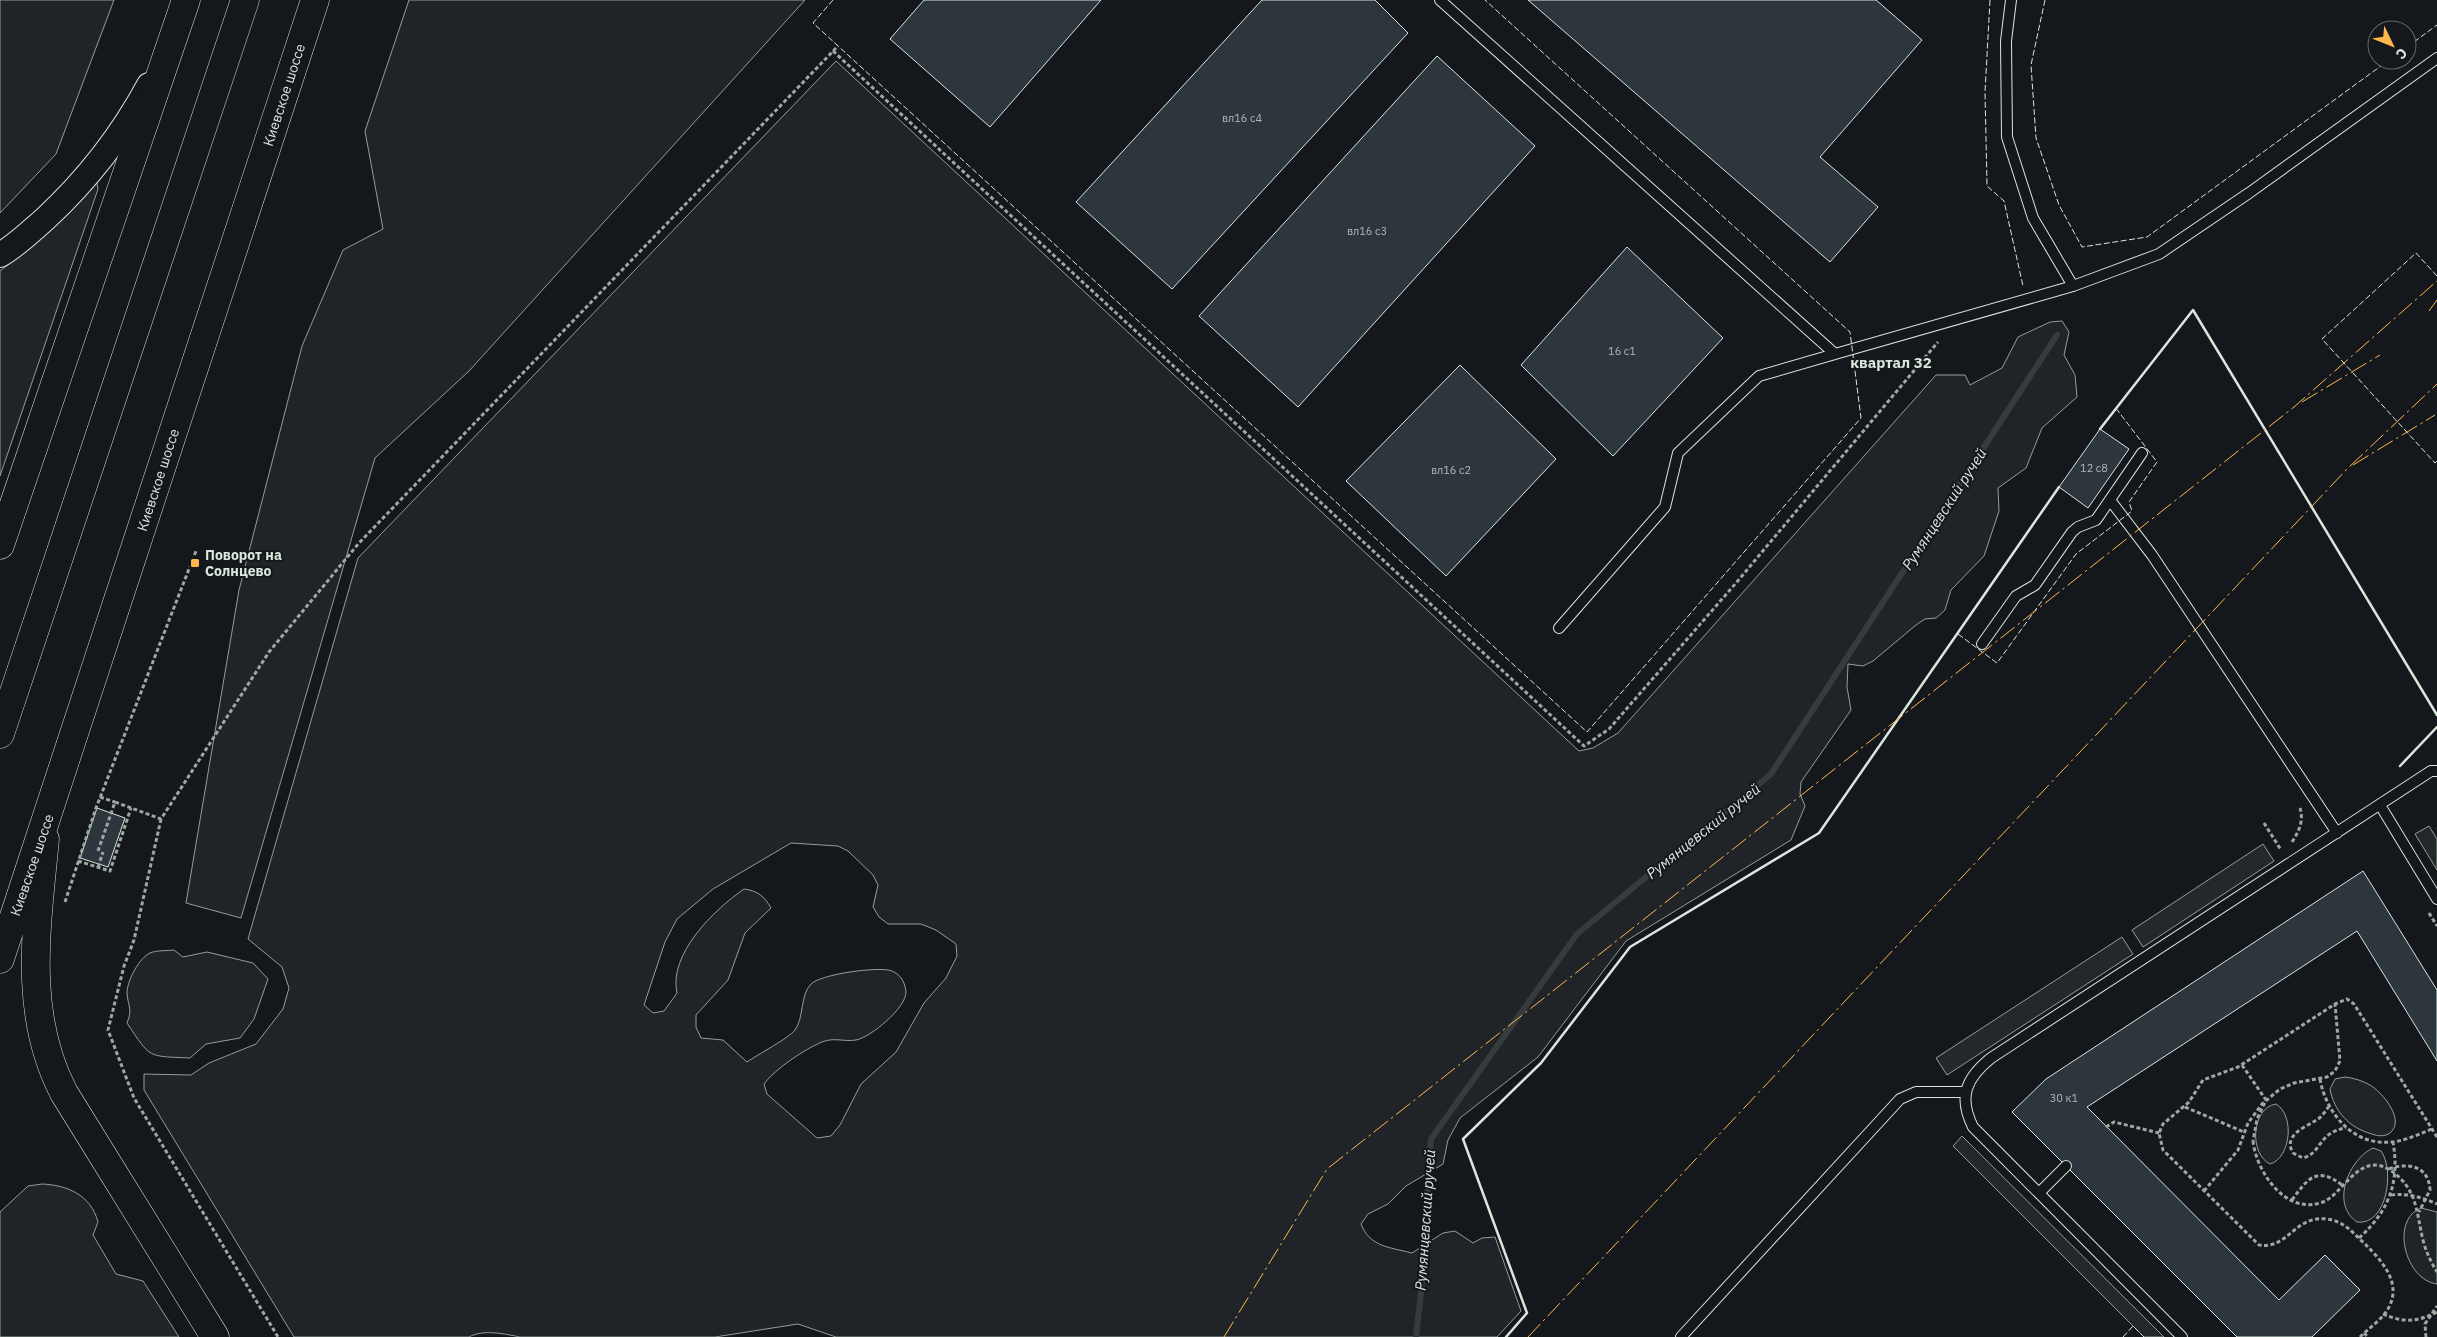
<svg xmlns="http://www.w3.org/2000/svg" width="2437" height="1337" font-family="'IBM Plex Sans',sans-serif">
  <rect width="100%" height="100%" fill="#14181c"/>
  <path fill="#202428" stroke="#939e99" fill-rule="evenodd" d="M0 0H114L56 154 0 213Z
    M409 0H805L469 371 375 458 241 918 186 903 239 590 302 346 343 250 383 229 365 131Z
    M836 61 1579 751 1593 748 1618 733 1936 375H1965L1970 385 2002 368 2018 337 2050 322 2062 321 2069 332 2064 355 2075 375 2077 397 2042 428 2026 468 1998 488 1999 511 1984 556 1951 590 1945 610 1936 618 1925 619 1916 625 1873 661 1863 666 1848 664 1847 687 1851 710 1801 782 1800 794 1805 806 1791 840 1626 941 1538 1057 1460 1118 1448 1140 1443 1164 1406 1186 1388 1204 1368 1214 1361 1224C1370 1247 1389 1247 1412 1253L1443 1233 1455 1231 1473 1243 1482 1238 1495 1237 1521 1311 1497 1337H836L798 1324 715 1337H520C505 1334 483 1329 469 1337H294L144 1090V1074L191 1075 209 1063 256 1044 283 1009 289 988 282 967 248 939 358 558ZM791 843 838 846 848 851 873 875 878 885 873 907 879 917 888 924H921L936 930 956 944 957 956 946 978 924 1003 896 1052 861 1084 840 1125 831 1136 817 1138 767 1094 764 1084C775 1069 805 1049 822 1042 834 1037 844 1042 856 1040 871 1037 906 1008 906 992 905 982 901 975 892 971 880 966 821 974 811 984 800 995 804 1018 795 1030 789 1038 757 1055 747 1062L723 1040 701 1038 696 1027V1015L728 980 745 933 771 908C764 896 758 891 744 889 715 909 668 954 677 993L664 1011 653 1013 644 1005 665 942 677 919 713 889Z
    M97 183 98 189 0 476V271L39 240Z
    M174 950 183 957 207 952 253 963 268 979 254 1019 240 1038 206 1044 190 1058C147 1056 151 1059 127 1023 133 1009 128 1007 127 993 127 981 139 958 150 953 157 950 167 951 174 950Z
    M2345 1077C2354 1078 2363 1081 2370 1085 2382 1092 2406 1120 2390 1133 2385 1137 2377 1136 2372 1134 2349 1128 2334 1111 2330 1089L2335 1079Z
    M2276 1104C2295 1115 2291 1158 2270 1164 2249 1154 2251 1108 2276 1104Z
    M2373 1148 2381 1151C2395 1170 2387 1226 2357 1222 2330 1204 2349 1159 2373 1148Z
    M42 1184C67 1185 91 1195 98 1222L93 1235 116 1274 143 1281 179 1337H0V1212L28 1186Z
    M2421 1208 2437 1212V1284C2405 1280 2390 1220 2421 1208Z"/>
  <path fill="#24282b" stroke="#939e99" d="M2429 826 2437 839V870L2415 834Z
    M2263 844 2274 861 2143 947 2132 930Z
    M2122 937 2133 954 1947 1075 1936 1058Z
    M1962 1136 2164 1337H2144L1953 1146Z"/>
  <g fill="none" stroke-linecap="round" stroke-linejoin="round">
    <path stroke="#363b3e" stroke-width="6" d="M1416 1337 1422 1284 1431 1139 1577 934 1771 774 2057 335"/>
  </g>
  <path fill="#2c363c" stroke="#d8e6dc" d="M924 0H1101L990 127 890 39Z
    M1262 0H1375L1408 33 1172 289 1076 202Z
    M1528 0H1876L1922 40 1820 157 1878 207 1830 262Z
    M1437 56 1535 146 1298 407 1199 316Z
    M1627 247 1723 338 1613 456 1521 365Z
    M1460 365 1556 459 1446 576 1346 481Z
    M2100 429 2129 449 2088 508 2059 487Z
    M97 808 125 818 108 867 80 858Z
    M2363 871 2437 990V1061L2357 931 2087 1107 2279 1300 2325 1255 2360 1290 2312 1337H2237L2012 1112 2046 1079Z"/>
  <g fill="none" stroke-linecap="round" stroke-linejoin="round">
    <g stroke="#d8e6dc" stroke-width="12">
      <path id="service" d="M1440 0 1835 354 2073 286 2159 254 2249 193 2437 58
        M2011 0 2006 41 2007 137 2033 218 2073 286
        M2110 500 2152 555 2337 833
        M1559 628 1665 507 1678 453 1759 376 1835 354
        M1982 644 2016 596 2035 585 2072 532 2078 527 2096 520 2142 453
        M2380 805 2437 899
        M2039 1193 2066 1166
        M1681 1337 1900 1099 1916 1092H1966
        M2182 1337 1973 1127C1958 1097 1966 1078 1991 1058L2431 771H2437"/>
    </g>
    <g stroke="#d8e6dc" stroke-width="26">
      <path id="tertiary" d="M0 255C17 245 30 232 45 219 88 179 121 137 149 85"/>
    </g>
    <g stroke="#d8e6dc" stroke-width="29">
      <path id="secondary" d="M0 545 186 0
        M45 839C37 925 22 1013 64 1093L215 1337"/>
    </g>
    <g stroke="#d8e6dc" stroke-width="29">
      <path id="trunk" d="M0 734 245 0
        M0 959 315 0"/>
    </g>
    <path stroke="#9da8a2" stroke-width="3" stroke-dasharray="4 2.5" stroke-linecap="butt" d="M833 51 1584 746 1609 729 1736 583 1938 342
      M100 797 115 802
      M161 819 134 940 124 966 108 1030 134 1098 278 1337
      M2264 823 2281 850
      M2292 842C2299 831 2304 821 2300 808
      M98 851 115 802 161 819 269 652 359 543 838 46
      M78 861 110 871 131 808
      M98 867 103 852
      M65 902 96 808 196 551
      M2429 913 2437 926
      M2242 1065 2266 1100 2257 1119 2253 1141
      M2320 1079C2326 1113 2353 1146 2391 1142 2405 1141 2419 1134 2432 1129
      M2329 1106C2325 1112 2321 1118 2315 1121 2303 1128 2283 1136 2293 1153L2303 1158C2322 1153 2318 1132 2346 1128
      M2185 1107 2244 1132
      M2106 1127 2114 1122 2159 1133
      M2204 1191 2238 1150 2248 1123 2262 1104 2280 1089 2294 1083 2327 1077 2335 1071 2340 1061 2335 1004
      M2391 1195C2408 1193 2421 1197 2437 1204
      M2292 1200C2308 1178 2317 1166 2342 1185
      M2359 1238C2389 1211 2400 1182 2393 1142
      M2383 1314C2404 1323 2417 1322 2437 1312
      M2364 1333 2368 1337
      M2360 1337C2369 1328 2384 1318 2389 1307 2402 1282 2381 1260 2365 1244 2353 1233 2344 1221 2327 1219 2294 1215 2288 1250 2259 1245L2163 1150 2159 1133 2163 1124 2189 1102 2203 1080 2238 1067 2335 1004 2347 999 2354 1004 2437 1137"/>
    <use href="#service" stroke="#14181c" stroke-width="10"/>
    <use href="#tertiary" stroke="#14181c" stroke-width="24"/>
    <use href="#secondary" stroke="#14181c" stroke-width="28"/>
    <use href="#trunk" stroke="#14181c" stroke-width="28"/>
    <path stroke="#9da8a2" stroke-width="3" stroke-dasharray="4 2.5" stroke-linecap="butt" d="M2253 1141C2256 1170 2284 1214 2320 1203 2343 1197 2358 1150 2390 1170 2418 1189 2416 1212 2423 1240 2426 1252 2431 1262 2437 1272
      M2389 1169C2408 1162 2429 1166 2430 1190L2419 1212
      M2426 1337 2425 1324 2437 1306"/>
    <path stroke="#d8e6dc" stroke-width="1" stroke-dasharray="6 2.5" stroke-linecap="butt" d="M833 0 813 23 1587 732 1861 418 1850 332 1485 0
      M1990 0 1985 92 1987 186 2004 201 2023 286
      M2045 0 2031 65 2036 138 2059 205 2082 247 2147 237 2389 60
      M2407 47 2437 25
      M2437 276 2416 253 2322 339 2435 463 2437 461
      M1958 634 1997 663 2076 554 2132 511 2129 502 2157 462 2115 407
      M2123 1337 2133 1326 2144 1337"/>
    <path stroke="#d8e6dc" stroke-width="2.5" d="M2100 429 2193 310 2437 715
      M2400 766 2437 727
      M1506 1337 1527 1313 1463 1139 1541 1063 1630 947 1819 833 2059 487"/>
    <path stroke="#ffb74d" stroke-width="1" stroke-dasharray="18 4 2.5 4" stroke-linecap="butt" d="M2429 311 2437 300
      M2302 402 2380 355
      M2353 465 2435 415
      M1224 1337 1327 1169 2294 407 2437 281
      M1528 1337 2347 469 2437 384"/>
  </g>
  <rect fill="#ffb74d" stroke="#14181c" stroke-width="2" x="190" y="558" width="10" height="10" rx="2.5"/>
  <g text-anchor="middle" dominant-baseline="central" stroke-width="4" stroke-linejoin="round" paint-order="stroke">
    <g font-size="11" fill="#adbab4">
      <text x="1242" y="118">вл16 с4</text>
      <text x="1367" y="231">вл16 с3</text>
      <text x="1622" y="351">16 с1</text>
      <text x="2094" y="468">12 c8</text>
      <text x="1451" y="470">вл16 с2</text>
      <text x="2064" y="1098">30 к1</text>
    </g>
    <g font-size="14" fill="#d8e6dc" stroke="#14181c">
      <text transform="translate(284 95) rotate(-72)">Киевское шоссе</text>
      <text transform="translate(158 480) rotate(-72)">Киевское шоссе</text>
      <text transform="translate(32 865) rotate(-71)">Киевское шоссе</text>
    </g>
    <g font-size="14" font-weight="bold" fill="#d8e6dc" stroke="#14181c" text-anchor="start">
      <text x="205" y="555">Поворот на<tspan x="205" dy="16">Солнцево</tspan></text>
    </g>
    <g font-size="15" font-weight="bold" fill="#d8e6dc" stroke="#14181c">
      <text x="1891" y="362">квартал 32</text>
    </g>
    <g font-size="15" font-style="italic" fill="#d8e6dc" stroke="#14181c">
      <text transform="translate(1944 509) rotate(-57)">Румянцевский ручей</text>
      <text transform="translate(1703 831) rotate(-39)">Румянцевский ручей</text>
      <text transform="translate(1425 1220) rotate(-86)">Румянцевский ручей</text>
    </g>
  </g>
  <g transform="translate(2392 45) rotate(133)"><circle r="24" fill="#14181c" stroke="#626a69"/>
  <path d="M0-4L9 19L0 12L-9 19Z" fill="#ffb74d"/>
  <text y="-8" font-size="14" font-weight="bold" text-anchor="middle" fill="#d8e6dc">С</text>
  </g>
</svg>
